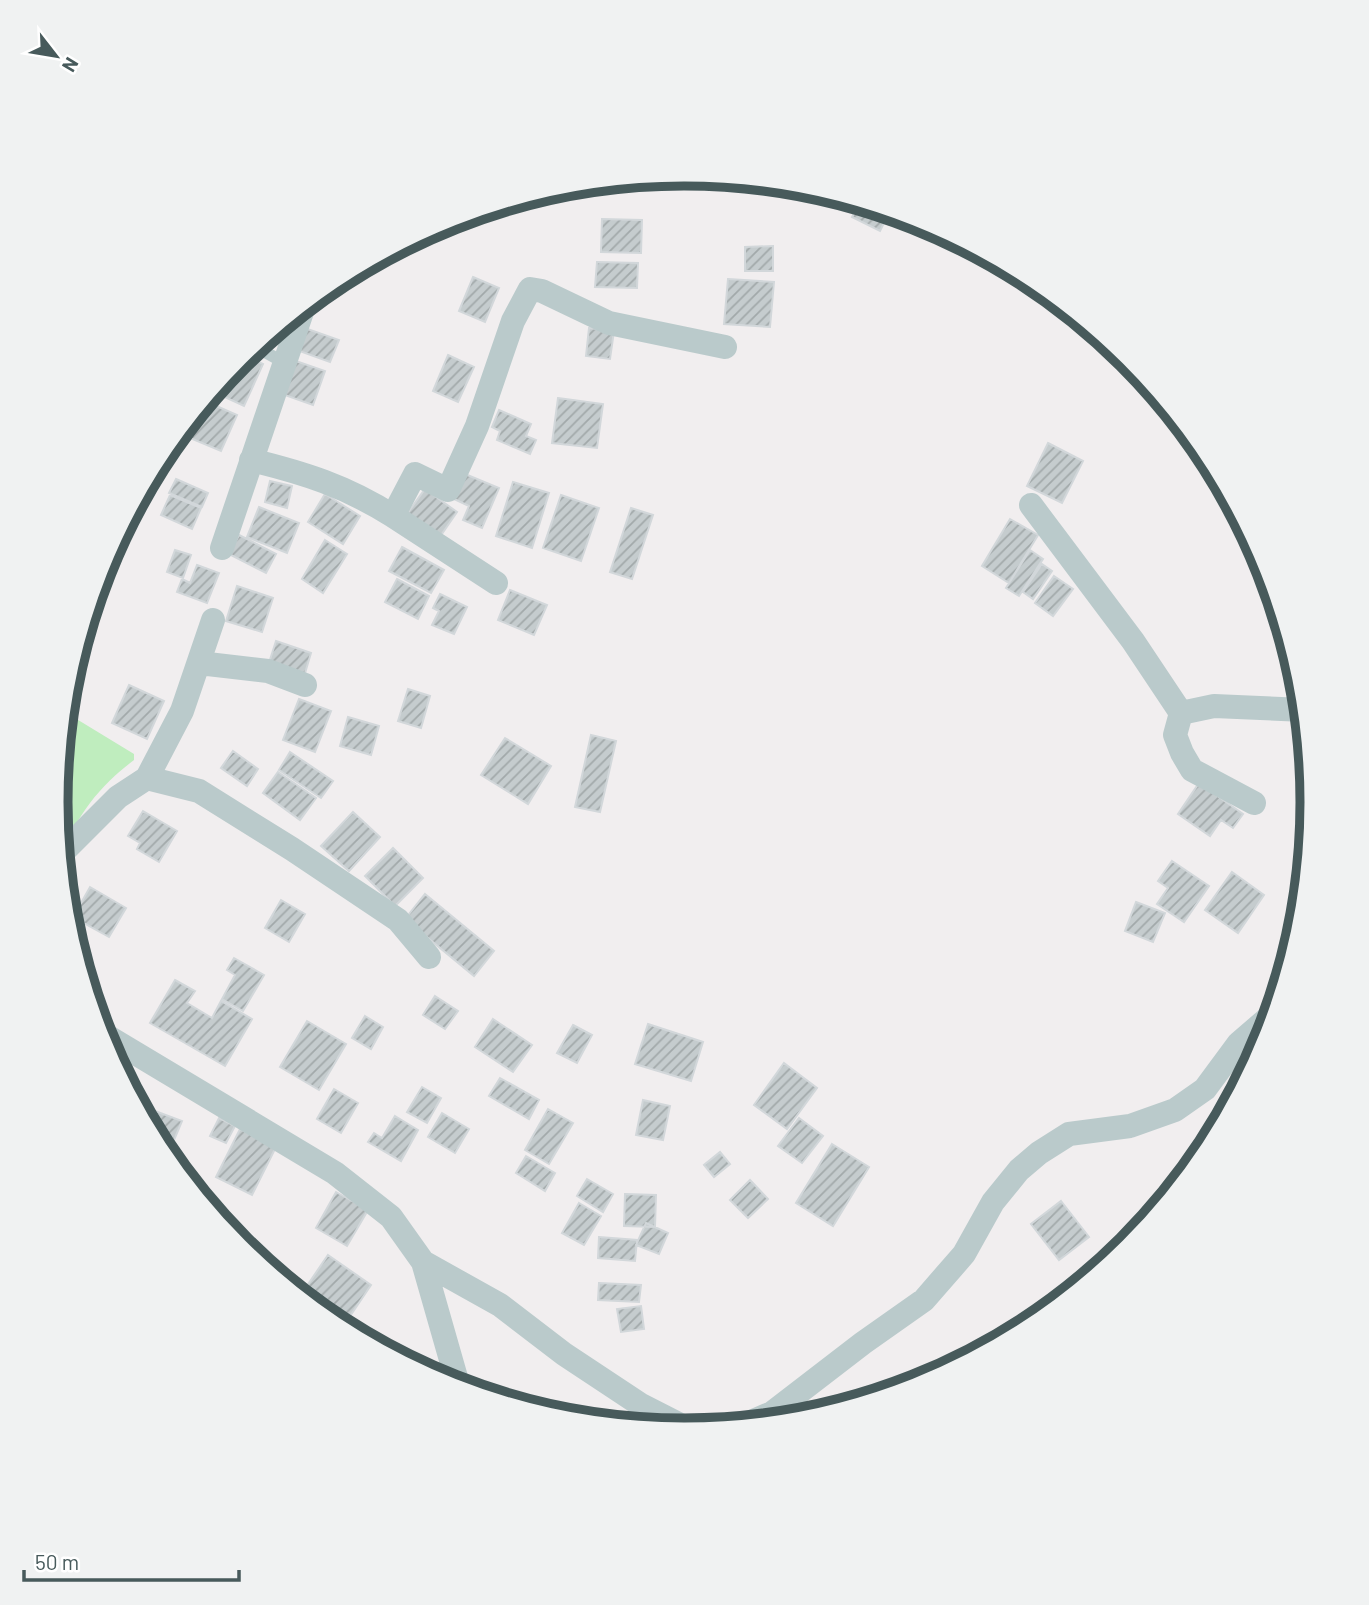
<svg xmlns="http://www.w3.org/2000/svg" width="1369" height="1605" font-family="Barlow,sans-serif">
  <defs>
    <pattern id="building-hatch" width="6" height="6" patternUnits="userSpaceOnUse" patternTransform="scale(1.75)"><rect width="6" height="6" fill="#c5ccce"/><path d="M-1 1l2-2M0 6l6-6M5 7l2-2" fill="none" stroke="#a2a9aa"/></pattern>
  </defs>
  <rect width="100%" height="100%" fill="#f1eeef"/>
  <path fill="#bfedbe" d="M65 712 134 754V760C118 772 103 786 90 803 80 816 73 831 60 842L56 803Z"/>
  <path fill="url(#building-hatch)" stroke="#d2d7da" stroke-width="2" d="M823 191 856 201 851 210 822 193Z
    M860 202 890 211 880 231 852 217Z
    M892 212 925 222H926L918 235 889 217Z
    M602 219 642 220 641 253 601 252Z
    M773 246V271H745V247Z
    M597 262 638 263 637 288 595 287Z
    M473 277 499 288 485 322 459 311Z
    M728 279 774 282 770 327 724 324Z
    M299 326 339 340 330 362 291 348Z
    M589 328 614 331 610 359 586 356Z
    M244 355 263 364 244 406 216 393 221 381Z
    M448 355 474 367 458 402 433 391Z
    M290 359 325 371 313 405 279 393Z
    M558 398 603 404 597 448 552 443Z
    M205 401 237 415 221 451 190 438 198 417 193 415Z
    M499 410 531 424 526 436 536 440 530 454 497 440 500 431 492 427Z
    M1048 443 1083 461 1062 503 1027 486Z
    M465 474 499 488 482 528 463 520 469 506 454 499Z
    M176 479 208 493 202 507 169 493Z
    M270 481 292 486 287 508 265 502Z
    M513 482 549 493 532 548 496 536Z
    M425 489 457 512 437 541 404 518Z
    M325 494 360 516 343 544 308 522Z
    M170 495 201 508 192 529 161 515Z
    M561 495 599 508 581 561 543 548Z
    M259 507 299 523 287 553 247 537Z
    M631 508 653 515 632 579 610 572Z
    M1010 519 1038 535 1009 583 982 566Z
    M239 535 276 554 266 573 229 554Z
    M325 540 347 554 323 593 302 579Z
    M402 547 444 570 431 593 389 571Z
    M175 550 191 555 183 578 167 572Z
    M1030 550 1043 559 1019 596 1006 588Z
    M1042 564 1052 571 1033 599 1023 592Z
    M197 565 219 573 207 603 177 592 182 579 190 583Z
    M1054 576 1073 589 1053 616 1035 603Z
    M397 579 429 596 418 619 385 602Z
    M237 586 273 598 262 632 226 621Z
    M510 590 547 605 534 635 498 620Z
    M440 594 467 607 454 634 432 625 439 611 433 608Z
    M276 641 311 653 303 680 267 669Z
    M129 685 164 701 147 739 112 723Z
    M408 689 430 696 421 728 398 721Z
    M299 699 331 711 315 752 283 740Z
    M348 717 379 726 371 755 340 746Z
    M591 735 616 741 600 812 575 807Z
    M505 738 551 766 528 804 481 775Z
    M233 751 258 769 247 786 221 768Z
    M290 752 333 781 321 798 279 770Z
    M278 772 316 798 300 820 263 793Z
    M1199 783 1243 814 1233 828 1221 820 1210 836 1178 814Z
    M143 811 177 831 159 862 137 849 140 843 128 836Z
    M353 812 380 837 349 871 321 846Z
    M393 848 423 878 395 906 365 876Z
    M1172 861 1209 886 1184 922 1157 904 1168 888 1158 881Z
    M1232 872 1264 895 1238 933 1205 910Z
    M90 887 126 908 109 937 73 917Z
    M425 894 494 951 474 976 405 919Z
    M281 900 305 914 289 942 265 928Z
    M1136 902 1165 913 1153 942 1125 931Z
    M234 958 264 975 243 1011 222 999 235 975 227 970Z
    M175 980 195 991 187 1003 212 1018 221 1001 252 1019 225 1066 150 1023Z
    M435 996 458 1011 445 1029 423 1015Z
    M365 1016 383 1027 371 1049 352 1038Z
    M493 1019 532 1045 513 1072 475 1047Z
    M307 1021 346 1044 319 1090 280 1067Z
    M648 1024 703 1042 691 1081 635 1064Z
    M573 1025 592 1035 577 1063 557 1053Z
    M784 1063 817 1088 787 1129 754 1105Z
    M500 1078 539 1100 529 1119 489 1096Z
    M422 1087 441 1098 427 1123 407 1112Z
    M334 1089 358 1103 341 1133 317 1119Z
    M643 1100 670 1106 663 1140 636 1135Z
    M548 1109 573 1123 549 1164 525 1150Z
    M155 1111 182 1121 172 1145 155 1138 149 1127Z
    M442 1113 469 1129 455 1153 428 1137Z
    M395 1116 418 1130 401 1161 368 1142 374 1133 382 1138Z
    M219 1118 235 1126 226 1143 210 1136Z
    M799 1118 823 1136 802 1163 778 1146Z
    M240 1129 276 1147 252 1195 216 1177Z
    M832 1144 869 1167 833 1226 796 1203Z
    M720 1152 730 1164 714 1177 704 1165Z
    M526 1156 555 1173 545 1191 516 1173Z
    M587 1179 613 1194 603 1212 577 1196Z
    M750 1180 768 1199 748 1218 730 1200Z
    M336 1192 368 1210 347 1246 316 1228Z
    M625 1194 656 1195 655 1227 624 1226Z
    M1061 1201 1089 1237 1059 1260 1031 1224Z
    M579 1203 601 1216 584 1245 562 1233Z
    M646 1223 668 1233 659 1254 636 1245Z
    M599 1237 637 1240 635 1261 598 1258Z
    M328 1255 371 1285 342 1328 300 1296Z
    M599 1283 641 1285 639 1302 598 1300Z
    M641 1306 644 1329 621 1332 617 1309Z"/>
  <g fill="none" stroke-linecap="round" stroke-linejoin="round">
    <path stroke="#bacacb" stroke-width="12" d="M254 346 285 363"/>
    <path stroke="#bacacb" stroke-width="24" d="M251 460C304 473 346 486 393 516L415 474 448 490 477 426 513 321 530 289 542 291 609 323 725 347
      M1031 505 1133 641 1181 713
      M393 516 496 583
      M222 548 304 306
      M199 663 268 671 305 685
      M147 778 182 711 213 620
      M1254 803 1192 770 1182 753 1175 735 1181 713 1214 706 1304 710
      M61 854 118 797 147 778 199 791 292 849 398 920 429 957
      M100 1032 335 1173 391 1217 423 1262 459 1388
      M423 1262 500 1305 564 1354 641 1405 690 1430
      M744 1425 772 1413 863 1343 924 1300 964 1254 993 1202 1019 1170 1039 1153 1069 1134 1130 1126 1175 1110 1205 1089 1239 1043 1274 1013"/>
  </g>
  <path d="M0 0H1369V1605H0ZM68 802a616 616 0 1 1 1232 0a616 616 0 1 1-1232 0Z" fill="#f0f2f2" fill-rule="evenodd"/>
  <path fill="none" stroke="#475a5b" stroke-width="9" d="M68 802a616 616 0 1 1 1232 0a616 616 0 1 1-1232 0Z"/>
  <g transform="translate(56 56) rotate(121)" stroke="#ffffff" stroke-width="5" paint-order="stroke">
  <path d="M0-5L12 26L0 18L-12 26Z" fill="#475a5b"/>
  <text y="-10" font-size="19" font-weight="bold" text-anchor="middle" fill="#475a5b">N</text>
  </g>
  <path d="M24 1570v10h215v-10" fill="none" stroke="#475a5b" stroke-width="3.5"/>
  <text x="35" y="1570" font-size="21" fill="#475a5b" stroke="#ffffff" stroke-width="5" paint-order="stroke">50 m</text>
</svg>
